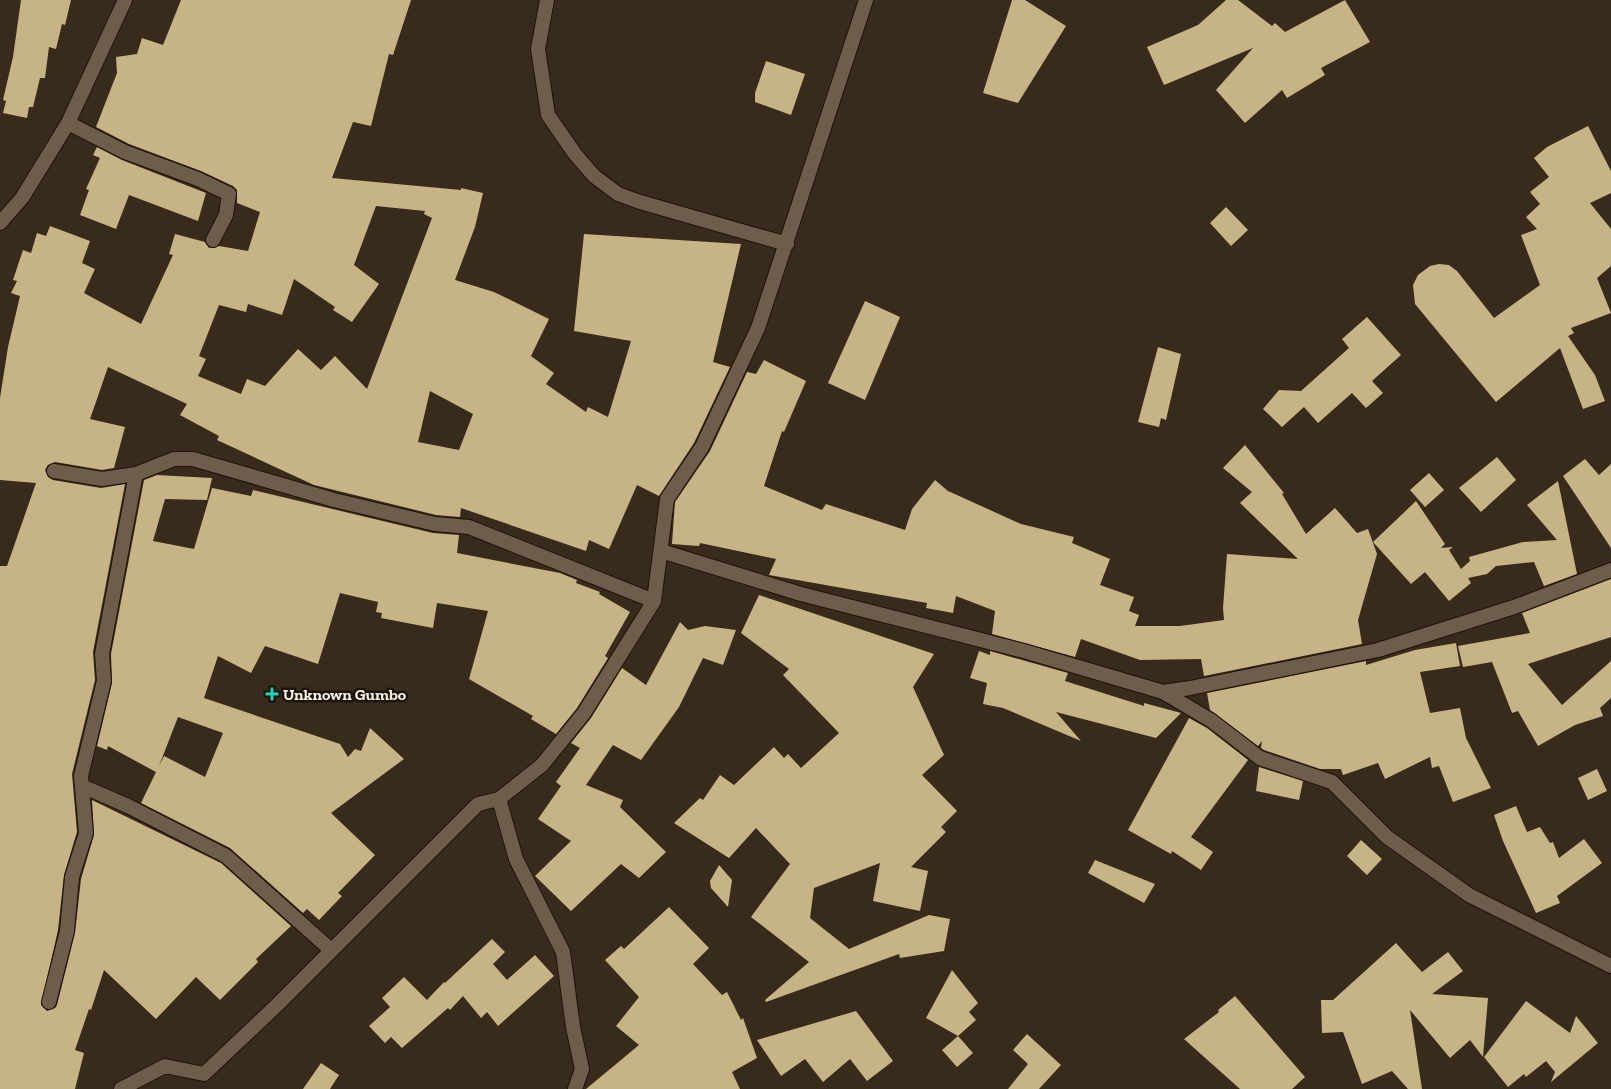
<svg xmlns="http://www.w3.org/2000/svg" width="1611" height="1089" font-family="'Zilla Slab',serif">
  <rect width="100%" height="100%" fill="#392b1c"/>
  <path fill="#c6b486" fill-rule="evenodd" d="M21 0H71L65 25 62 24 56 49 49 47 45 78H40L33 107H29L27 118 3 113 6 101 3 100 13 57Z
    M181 0H411L393 55 389 54 371 126 353 122 332 178 461 190V188L483 193 475 227 455 280 494 292 549 319 531 356 554 373 546 384 586 412 588 407 608 417 631 341 574 331 584 234 741 244 713 362 730 367 694 443 659 496 637 485 609 549 589 540 586 551 461 508 460 517 436 515 314 485 217 440 219 436 180 415 187 404 108 367 90 419 125 427 114 468 102 470 55 462 48 465 45 470 48 477 53 480 101 488 125 484 93 652 95 680 72 774 77 832 64 875 58 930 41 1005 47 1011 55 1008 57 1005 75 933 81 879 94 835 92 800 221 863 291 926 256 959 258 962 220 1000 196 977 156 1019 104 970 91 1010 89 1009 75 1050 84 1053 75 1089H0V566H7L36 483 0 480V398L8 347 20 296 11 293 17 281 13 280 23 250 31 253 37 233 46 236 50 226 90 241 82 263 95 269 84 293 141 324 173 255 169 254 175 234 205 242 209 248 219 246 248 251 260 212 237 203V190L233 186 201 171 129 144 96 127 117 73 116 57 137 54 142 38 163 45ZM376 206 425 211 424 214 432 218 367 389 335 356 321 370 298 349 265 386 247 379 241 394 198 376 206 359 199 356 219 305 246 312 248 304 282 315 294 279 335 307 333 310 352 322 379 284 354 265ZM430 391 473 414 459 450 418 442Z
    M1012 0H1025L1066 26 1018 103 983 93Z
    M1226 0H1238L1272 26 1275 23 1285 32 1345 0 1370 42 1321 68 1325 75 1287 98 1282 90 1245 123 1216 90 1253 48 1164 85 1147 47 1198 25Z
    M766 61 805 74 791 115 755 102V93Z
    M1588 126 1611 171V193L1590 203 1611 229V266L1597 278 1611 313 1571 328 1574 333 1568 336 1595 375 1605 401 1583 409 1560 348 1496 402 1415 304 1413 285 1418 275 1430 266 1439 264 1449 265 1457 271 1494 318 1540 285 1521 235 1537 229 1526 217 1540 204 1530 192 1549 177 1534 158 1547 147Z
    M97 147 122 160 206 193 198 221 129 195 116 229 80 215 89 190 86 189 100 158 93 155Z
    M1226 207 1248 230 1231 246 1210 223Z
    M865 301 900 317 865 400 828 383Z
    M1367 317 1401 355 1372 381 1383 393 1366 408 1352 393 1318 423 1304 407 1282 427 1263 409 1279 390 1301 391 1349 348 1342 339Z
    M1158 347 1181 354 1166 420 1161 418 1159 427 1138 422Z
    M764 360 806 381 784 432 782 431 764 486 822 510 826 504 905 530 912 509 935 480 948 491 1021 524 1074 537 1072 543 1110 559 1100 585 1134 597 1129 611 1139 615 1135 626H1180L1224 620 1223 608 1227 554 1298 559 1240 503 1252 492 1223 468 1245 445 1284 493 1282 494 1306 534 1335 508 1357 533 1368 529 1377 554 1358 620 1362 644 1204 676 1201 659 1140 660 1081 639 1075 657 992 634 995 611 956 596 953 613 926 608 927 603 769 575 776 559 700 543 699 546 672 544 675 502 710 451 747 372 756 374Z
    M1497 457 1516 480 1481 512 1459 488Z
    M1585 459 1599 475 1611 464V548L1563 476Z
    M1429 473 1444 490 1425 507 1410 490Z
    M157 475 212 478 207 500 165 499 153 541 194 549 212 488 251 496 253 490 433 533 459 535 457 553 560 573 577 580 576 583 600 592 599 594 630 612 605 656 608 658 577 708 556 734 531 719 533 716 469 679 488 611 437 603 433 628 381 618 382 613 376 612 378 602 340 593 318 664 265 646 251 673 218 656 204 698 340 744 348 757 355 749 361 751 370 728 404 759 331 813 375 855 338 893 342 896 319 920 307 909 303 913 230 848 141 803 156 772 108 746 107 750 97 746 112 683 111 654 144 480ZM178 717 223 733 205 777 164 756 159 766Z
    M1558 481 1577 574 1544 586 1534 562 1496 566 1487 574 1468 578 1471 583 1449 601 1425 572 1411 584 1373 542 1416 501 1445 544 1441 548 1453 547 1449 550 1461 569 1470 561 1469 557 1523 542 1557 540 1527 505Z
    M1611 579V637L1528 664 1562 705 1611 661V698L1600 708 1603 716 1575 725 1538 746 1518 711 1512 713 1492 662 1463 667 1458 646 1530 633 1522 613Z
    M759 595 934 654 913 687 944 755 922 775 957 811 941 827 946 832 911 867 928 871 920 911 873 901 880 863 814 888 810 918 849 949 929 915 950 919 944 951 900 958 899 954 766 1002 765 1000 809 962 751 917 790 864 756 828 729 858 674 823 700 798 703 800 720 775 734 785 774 747 784 758 788 754 801 768 839 733 783 675 789 669 741 633Z
    M680 622 688 630 705 626 736 630 723 665 703 658 679 707 641 760 613 745 586 785 623 800 620 807 666 852 639 878 621 864 571 911 535 876 571 841 538 819 561 786 556 782 580 748 571 743 591 718 622 668 646 685Z
    M1456 643 1460 666 1420 672 1430 713 1460 708 1466 738 1491 788 1453 802 1439 766 1432 768 1430 757 1385 779 1378 763 1343 775 1341 769H1320L1264 750 1261 748 1262 741 1258 746 1210 710 1207 693 1366 661V665L1415 650Z
    M979 651 990 655V651L1068 673 1065 681 1144 706V703L1181 713 1156 738 1056 712 1081 741 1003 708 983 704 987 683 970 678Z
    M1189 718 1207 728 1248 760 1191 837 1213 852 1201 870 1172 851 1171 854 1128 830Z
    M1259 767 1303 781 1299 800 1256 791Z
    M1597 769 1607 791 1588 800 1578 778Z
    M1516 806 1527 832 1540 827 1550 843 1553 842 1559 858 1584 839 1602 863 1557 896 1560 903 1536 913 1503 841 1494 815Z
    M1361 840 1382 859 1367 875 1347 856Z
    M1095 860 1155 884 1144 903 1088 873Z
    M719 865 732 880 728 907 711 888 710 881Z
    M669 907 709 948 693 964 722 995 727 992 741 1020 743 1018 757 1058 732 1072 740 1089H586L639 1045 616 1026 639 997 605 960 621 946 624 949Z
    M492 939 505 952 493 964 507 980 535 955 554 976 498 1026 487 1012 481 1018 463 996 450 1010 448 1008 402 1048 391 1037 405 1023 385 1043 369 1026 390 1007 382 998 404 977 427 1000 444 982 445 983Z
    M1396 943 1422 972 1448 952 1463 971 1432 994 1488 998 1483 1057 1470 1040 1450 1058 1410 1010 1422 1089H1408L1392 1071 1362 1084 1343 1032 1322 1033 1321 1000H1333Z
    M952 970 978 1003 969 1012 976 1020 958 1036 926 1018Z
    M1235 996 1305 1077 1292 1089H1240L1184 1039 1219 1012 1218 1010Z
    M1526 1001 1570 1033 1576 1016 1598 1043 1551 1082 1555 1072 1546 1061 1526 1077 1524 1074 1508 1087 1484 1057Z
    M856 1011 893 1061 867 1081 850 1059 823 1082 805 1059 781 1076 757 1040Z
    M1027 1034 1061 1065 1039 1089H1008L1028 1064 1013 1050Z
    M958 1036 973 1053 957 1067 942 1050Z
    M321 1063 339 1075 330 1089H303Z"/>
  <g fill="none" stroke-linecap="round" stroke-linejoin="round">
    <g stroke="#201305" stroke-width="16">
      <path id="minor" d="M547 0 538 49 548 115 575 154 594 176 618 194 640 202 787 244
        M68 123 125 152 198 179 229 194 226 215 213 240
        M54 471 102 479 136 474 174 459H193L334 500 435 524 469 527 654 601
        M661 551 801 594 1024 651 1163 692 1190 688 1378 650 1514 607 1611 570
        M1163 692 1212 721 1260 758 1332 782 1387 837 1469 895 1611 966
        M82 786 128 806 226 856 331 950
        M499 799 516 859 563 952 573 1027 582 1069 575 1089
        M49 1002 67 931 72 877 86 833 81 776 104 681 102 654 136 474
        M121 1089 165 1066 204 1074 276 1006 478 804 499 799 542 765 584 713 654 601 667 499 702 447 758 328 866 0"/>
    </g>
    <g stroke="#201305" stroke-width="16">
      <path id="secondary" d="M0 223 22 198 68 123 125 0"/>
    </g>
    <use href="#minor" stroke="#6e5d4d" stroke-width="14"/>
    <use href="#secondary" stroke="#6e5d4d" stroke-width="14"/>
  </g>
  <path fill="#20d5b0" stroke="#1b150e" stroke-width="2" d="M269.5 686.5h5v5h5v5h-5v5h-5v-5h-5v-5h5z"/>
  <g text-anchor="middle" dominant-baseline="central" stroke-width="5" stroke-linejoin="round" paint-order="stroke">
    <g font-size="16" font-weight="bold" fill="#f7eee4" stroke="#1b150e" text-anchor="start">
      <text x="283" y="694">Unknown Gumbo</text>
    </g>
  </g>
</svg>
